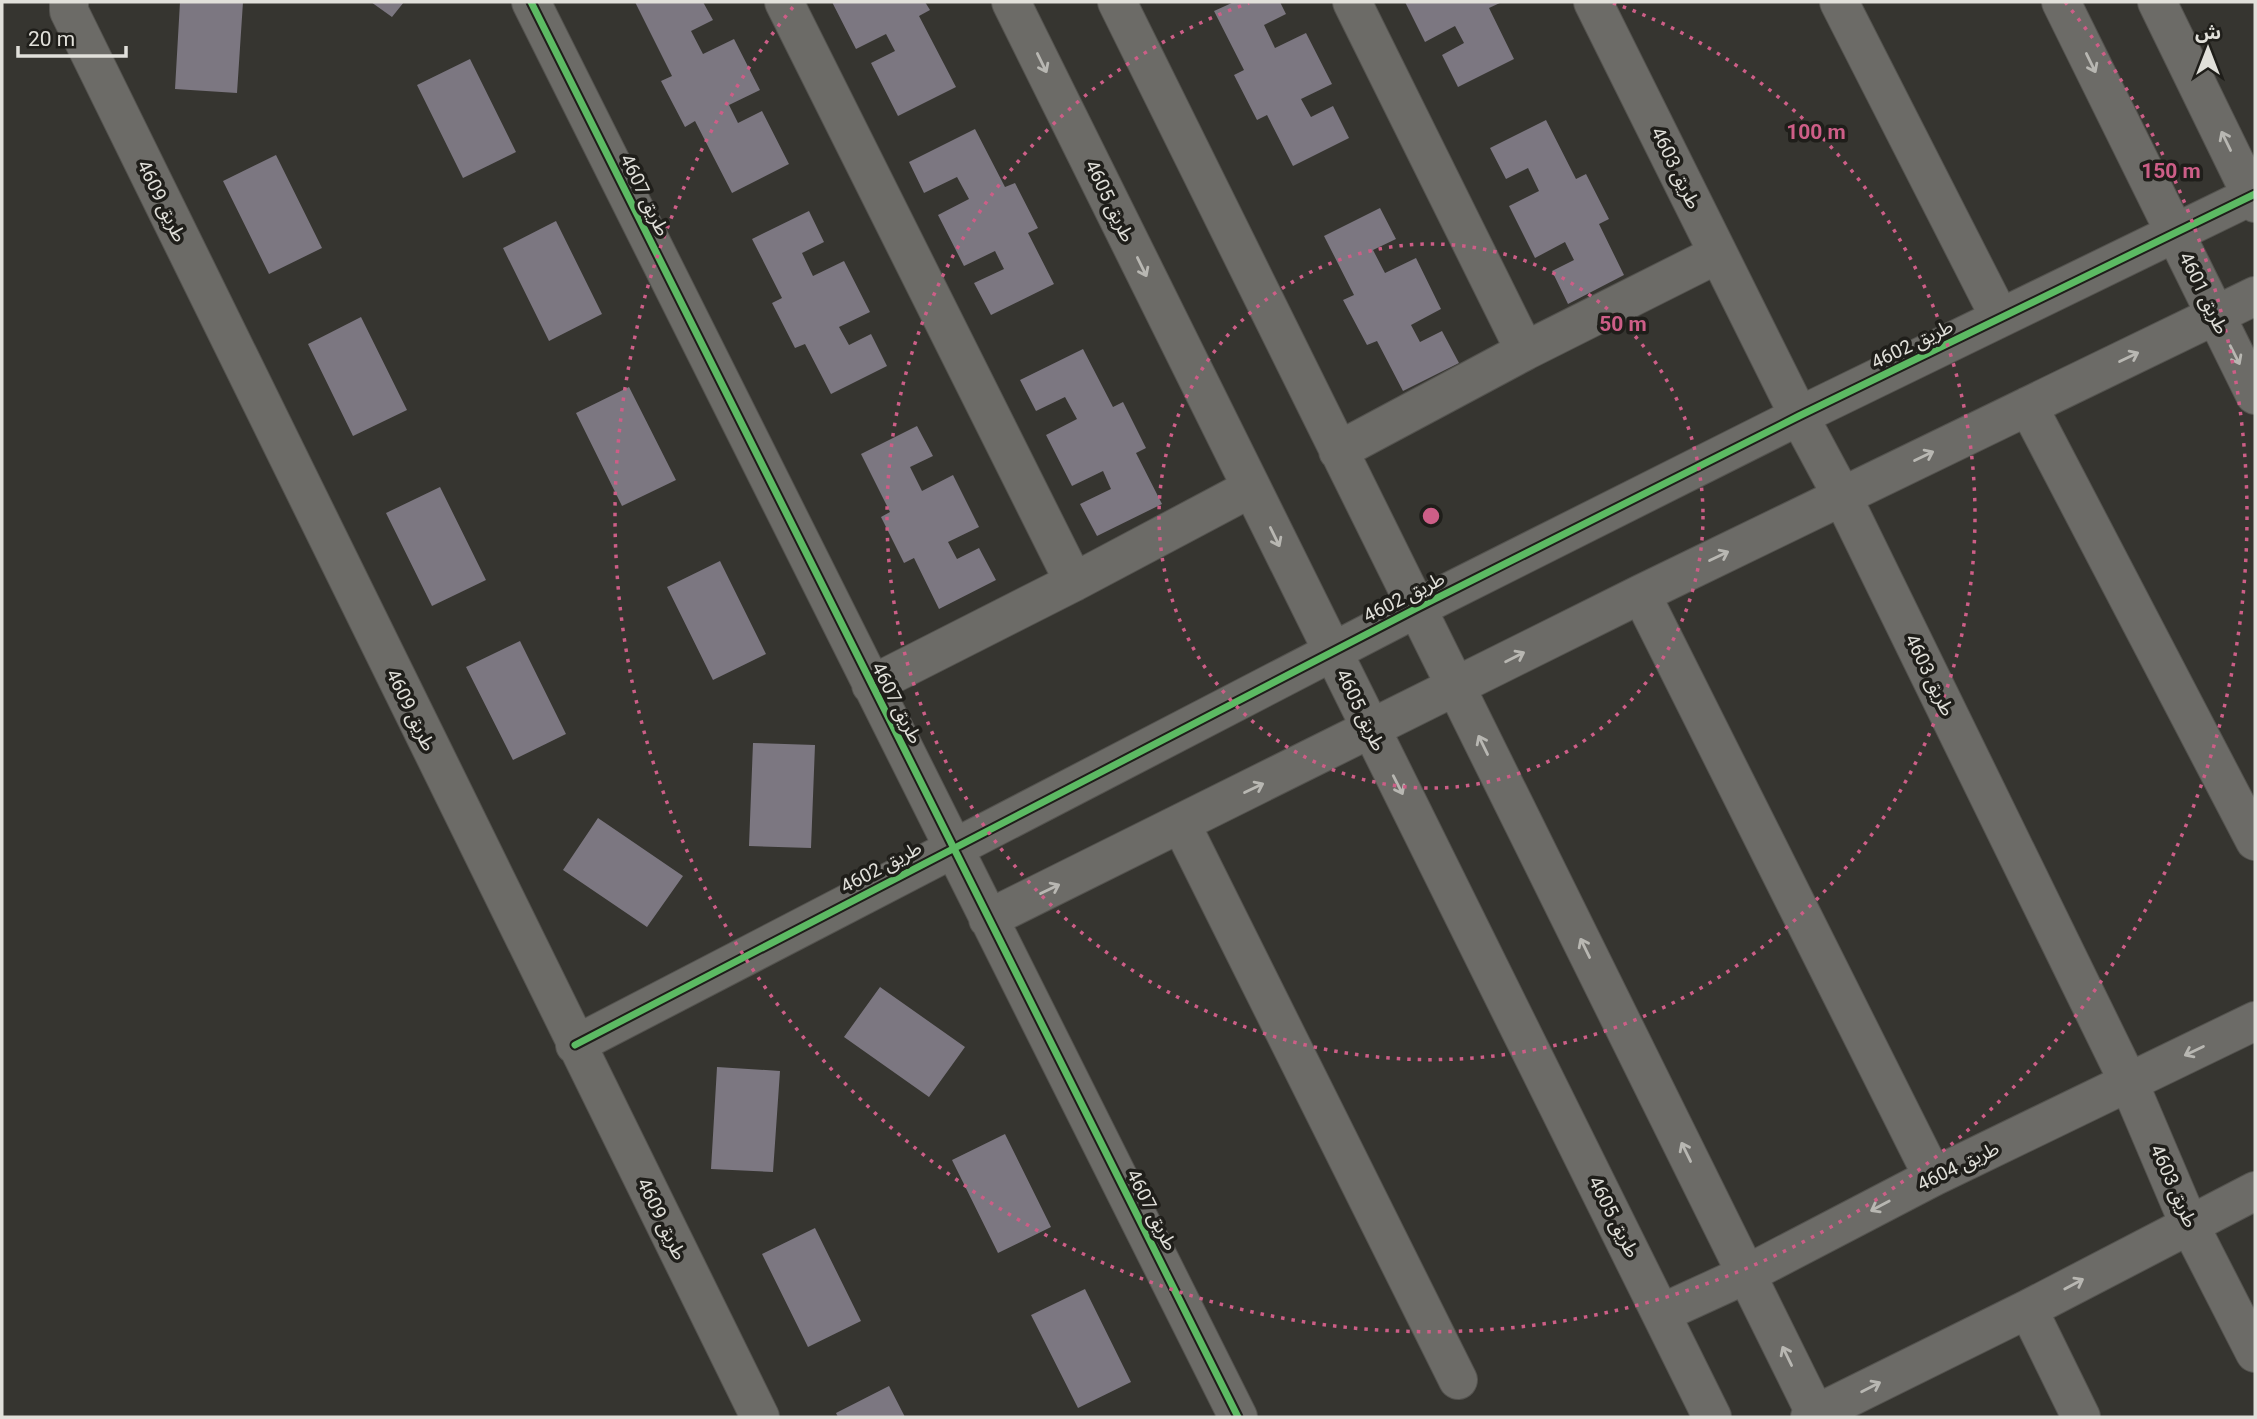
<svg xmlns="http://www.w3.org/2000/svg" width="2257" height="1419" font-family="Roboto,'Noto Sans Arabic',sans-serif">
  <rect width="100%" height="100%" fill="#363530"/>
  <path fill="#7c7781" d="M180 2H243L237 93 175 89Z
    M371 2H404L392 17Z
    M635 2H703L713 20 691 31 703 54 734 39 760 90 729 105 738 123 762 111 789 164 732 193 695 121 685 127 661 81 672 76Z
    M832 2H925L930 10 919 16 956 87 898 116 871 63 895 51 886 34 856 49Z
    M1234 2H1280L1286 14 1264 25 1275 48 1306 33 1332 84 1301 99 1311 117 1333 106 1349 138 1293 166 1267 115 1257 120 1234 75 1244 70 1214 11Z
    M1405 2H1502L1489 8 1514 59 1458 87 1442 55 1464 43 1455 26 1425 42Z
    M470 59 516 152 463 178 417 85Z
    M1546 120 1576 179 1586 174 1609 219 1599 224 1624 275 1568 304 1552 271 1574 260 1565 242 1535 258 1509 206 1539 191 1528 168 1506 179 1490 148Z
    M975 129 1005 187 1015 183 1038 228 1028 233 1054 284 991 315 974 283 1004 269 995 251 964 266 938 215 969 199 957 177 924 193 909 162Z
    M276 155 322 248 269 274 223 181Z
    M1380 208 1396 239 1373 250 1385 273 1416 258 1441 309 1411 325 1420 342 1442 331 1459 363 1403 391 1377 341 1367 345 1343 300 1354 295 1324 236Z
    M809 211 824 242 802 253 813 276 844 261 870 312 839 327 849 345 871 334 887 366 831 394 805 344 795 348 772 303 782 298 752 239Z
    M556 221 602 314 549 341 503 248Z
    M361 317 407 410 353 436 308 344Z
    M1083 349 1113 407 1123 402 1146 448 1136 453 1162 504 1097 536 1080 504 1111 489 1103 471 1072 486 1046 435 1077 419 1065 397 1036 411 1020 380Z
    M629 387 676 480 622 506 576 413Z
    M917 426 933 456 910 467 922 491 953 475 979 527 948 542 957 559 979 548 996 580 939 609 914 558 904 563 881 517 890 512 861 454Z
    M440 487 486 580 432 606 386 513Z
    M720 561 766 654 713 680 667 587Z
    M520 641 566 734 513 760 466 667Z
    M753 743 815 745 811 848 749 846Z
    M598 818 683 876 647 927 563 870Z
    M880 987 965 1047 929 1097 844 1037Z
    M717 1067 780 1071 773 1172 711 1169Z
    M1005 1134 1051 1227 998 1253 952 1160Z
    M815 1228 861 1321 808 1347 762 1254Z
    M1085 1289 1131 1382 1078 1408 1031 1315Z
    M889 1386 905 1417H838L836 1413Z"/>
  <g fill="none" stroke-linecap="round" stroke-linejoin="round">
    <g stroke="#54534f" stroke-width="40">
      <path id="minor" d="M69 2V11L760 1417
        M531 2 1238 1417
        M784 2 1074 582
        M1011 2 1712 1417
        M1117 2 1817 1417
        M1352 2 1525 351
        M1593 2 1799 416 1842 496 2129 1083 2189 1224 2255 1353
        M1839 2 2000 318
        M2061 2 2255 395
        M2157 2 2255 203
        M2028 406 2255 841
        M1338 451 1525 351 1718 254
        M1641 594 1933 1177
        M871 685 1074 582 1251 488
        M1181 824 1458 1380
        M988 919 1641 594 2255 296
        M575 1045 1417 608 1799 416 2255 194
        M2028 1309 2081 1417
        M1662 1313 1747 1274 1933 1177 2255 1021
        M1810 1417 2028 1309 2255 1191"/>
    </g>
    <use href="#minor" stroke="#6c6b67" stroke-width="38"/>
    <g stroke="#1f1e1a" stroke-width="11">
      <path id="cycleway" d="M531 2 1238 1417
        M575 1045 1417 608 1799 416 2255 194"/>
    </g>
    <use href="#cycleway" stroke="#5cba63" stroke-width="7"/>
  </g>
  <defs><path id="oneway-shaft" d="M-6 0H5M1.5-3L5.5 0L1.5 3" fill="none" stroke-width="1.6" stroke-linecap="round" stroke-linejoin="round" transform="scale(1.75)"/></defs>
  <g stroke="#b8b7b2">
    <use href="#oneway-shaft" transform="translate(1042 63) rotate(64)"/>
    <use href="#oneway-shaft" transform="translate(2091 63) rotate(64)"/>
    <use href="#oneway-shaft" transform="translate(2226 141) rotate(-116)"/>
    <use href="#oneway-shaft" transform="translate(1142 267) rotate(64)"/>
    <use href="#oneway-shaft" transform="translate(2235 355) rotate(63)"/>
    <use href="#oneway-shaft" transform="translate(2129 357) rotate(-26)"/>
    <use href="#oneway-shaft" transform="translate(1924 456) rotate(-26)"/>
    <use href="#oneway-shaft" transform="translate(1275 537) rotate(64)"/>
    <use href="#oneway-shaft" transform="translate(1719 556) rotate(-26)"/>
    <use href="#oneway-shaft" transform="translate(1515 657) rotate(-27)"/>
    <use href="#oneway-shaft" transform="translate(1483 745) rotate(-116)"/>
    <use href="#oneway-shaft" transform="translate(1398 785) rotate(63)"/>
    <use href="#oneway-shaft" transform="translate(1254 788) rotate(-26)"/>
    <use href="#oneway-shaft" transform="translate(1050 889) rotate(-26)"/>
    <use href="#oneway-shaft" transform="translate(1585 948) rotate(-116)"/>
    <use href="#oneway-shaft" transform="translate(2194 1051) rotate(154)"/>
    <use href="#oneway-shaft" transform="translate(1686 1152) rotate(-116)"/>
    <use href="#oneway-shaft" transform="translate(1880 1206) rotate(152)"/>
    <use href="#oneway-shaft" transform="translate(2074 1284) rotate(-28)"/>
    <use href="#oneway-shaft" transform="translate(1787 1356) rotate(-116)"/>
    <use href="#oneway-shaft" transform="translate(1871 1387) rotate(-27)"/>
  </g>
  <g fill="none" stroke="#cd5e87" stroke-width="3.5" stroke-dasharray="3.5 7">
    <circle cx="1431" cy="516" r="272"/>
    <path d="M1613 3A544 544 0 1 1 1249 3"/>
    <path d="M2065 2A816 816 0 1 1 797 2"/>
  </g>
  <g text-anchor="middle" dominant-baseline="central" stroke-width="7" stroke-linejoin="round" paint-order="stroke">
    <g font-size="19" fill="#e1e0da" stroke="#1f1e1a">
      <text transform="translate(1676 168) rotate(64)">طريق 4603</text>
      <text transform="translate(645 195) rotate(64)">طريق 4607</text>
      <text transform="translate(162 201) rotate(64)">طريق 4609</text>
      <text transform="translate(1110 201) rotate(64)">طريق 4605</text>
      <text transform="translate(2204 293) rotate(64)">طريق 4601</text>
      <text transform="translate(1912 344) rotate(-26)">طريق 4602</text>
      <text transform="translate(1404 597) rotate(-27)">طريق 4602</text>
      <text transform="translate(1930 675) rotate(64)">طريق 4603</text>
      <text transform="translate(897 703) rotate(63)">طريق 4607</text>
      <text transform="translate(411 710) rotate(64)">طريق 4609</text>
      <text transform="translate(1361 710) rotate(64)">طريق 4605</text>
      <text transform="translate(881 867) rotate(-28)">طريق 4602</text>
      <text transform="translate(1958 1166) rotate(-26)">طريق 4604</text>
      <text transform="translate(2174 1186) rotate(66)">طريق 4603</text>
      <text transform="translate(1152 1210) rotate(63)">طريق 4607</text>
      <text transform="translate(1614 1217) rotate(63)">طريق 4605</text>
      <text transform="translate(662 1219) rotate(64)">طريق 4609</text>
    </g>
  </g>
  <circle cx="1431" cy="516" r="10" fill="#cd5e87" stroke="#1f1e1a" stroke-width="3.5"/>
  <g font-size="21" text-anchor="middle" font-weight="bold" fill="#cd5e87" stroke="#1f1e1a" stroke-width="7" stroke-linejoin="round" paint-order="stroke">
    <text x="1816" y="139">100 m</text>
    <text x="2171" y="178">150 m</text>
    <text x="1623" y="331">50 m</text>
  </g>
  <rect width="2257" height="1419" fill="none" stroke="#e1e0da" stroke-width="7"/>
  <g transform="translate(2208 49)" stroke="#1f1e1a" stroke-width="5" paint-order="stroke">
  <path d="M0-5L12 26L0 18L-12 26Z" fill="#e1e0da"/>
  <text y="-10" font-size="19" font-weight="bold" text-anchor="middle" fill="#e1e0da">ش</text>
  </g>
  <path d="M18 46v10h108v-10" fill="none" stroke="#e1e0da" stroke-width="3.5"/>
  <text x="28" y="46" font-size="21" fill="#e1e0da" stroke="#1f1e1a" stroke-width="5" paint-order="stroke">20 m</text>
</svg>
